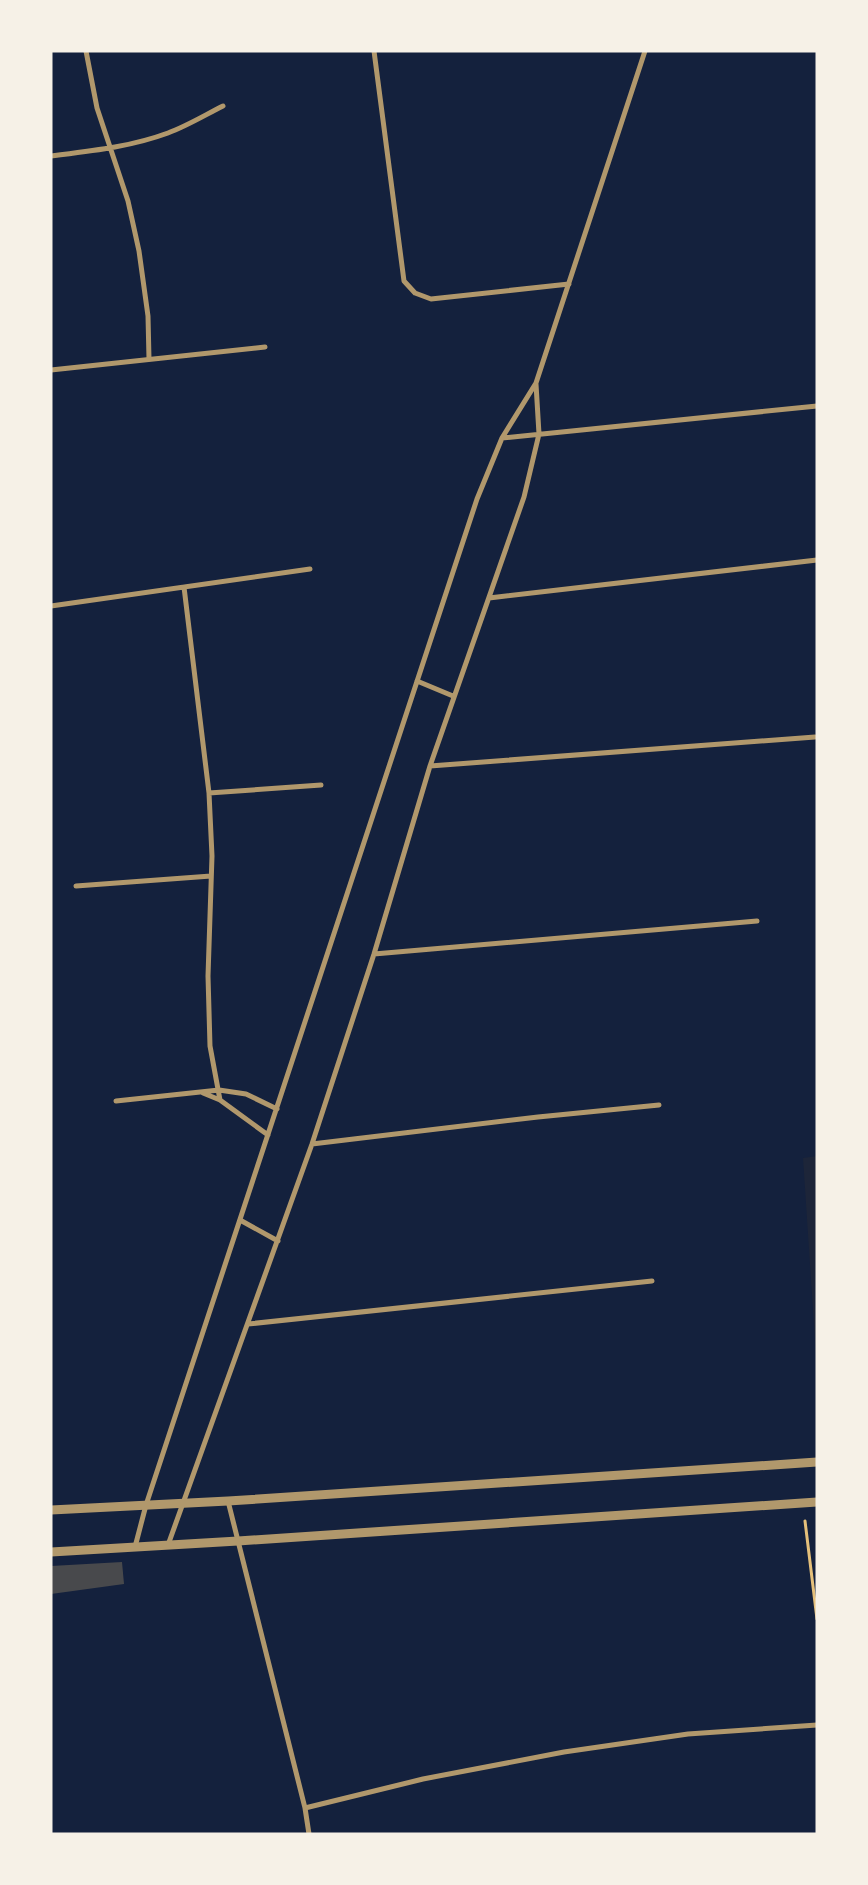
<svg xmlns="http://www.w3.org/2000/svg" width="868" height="1885" font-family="Cabin,sans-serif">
  <rect width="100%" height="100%" fill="#14213d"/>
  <path fill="#1d2539" d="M817 1156V1371L803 1158Z"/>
  <path fill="#48494c" d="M122 1562 124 1584 51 1594V1566Z"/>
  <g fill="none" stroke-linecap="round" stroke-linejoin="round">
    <path stroke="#e5c07b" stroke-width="3" d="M805 1521 817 1619"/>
    <path stroke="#b1986c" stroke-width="5" d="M86 51 97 108 128 201 139 251 148 316 149 359
      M374 51 404 281 415 293 431 299 569 284
      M51 156C91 151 130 147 168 133 187 126 205 115 223 106
      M51 370 265 347
      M502 438 817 406
      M184 587 209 793 212 856 208 976 210 1046 220 1100
      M489 598 817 560
      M51 606 310 569
      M417 681 453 696
      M430 766 815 737
      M209 793 321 785
      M76 886 211 876
      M374 954 757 921
      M203 1093 220 1100 268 1135
      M116 1101 219 1090 246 1094 277 1109
      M312 1144 538 1117 659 1105
      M240 1220 278 1241
      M248 1324 652 1281
      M228 1501 305 1808 309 1834
      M168 1545 312 1144 374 954 430 766 524 497 539 434 536 384
      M135 1547 146 1505 477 499 502 438 536 383 645 51
      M305 1808 423 1779 564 1752 688 1734 817 1725"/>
    <path stroke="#b1986c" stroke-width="9" d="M51 1510 228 1501 817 1462
      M51 1552 238 1541 817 1502"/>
  </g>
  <rect width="868" height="1885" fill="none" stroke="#f6f1e7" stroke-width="105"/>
</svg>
